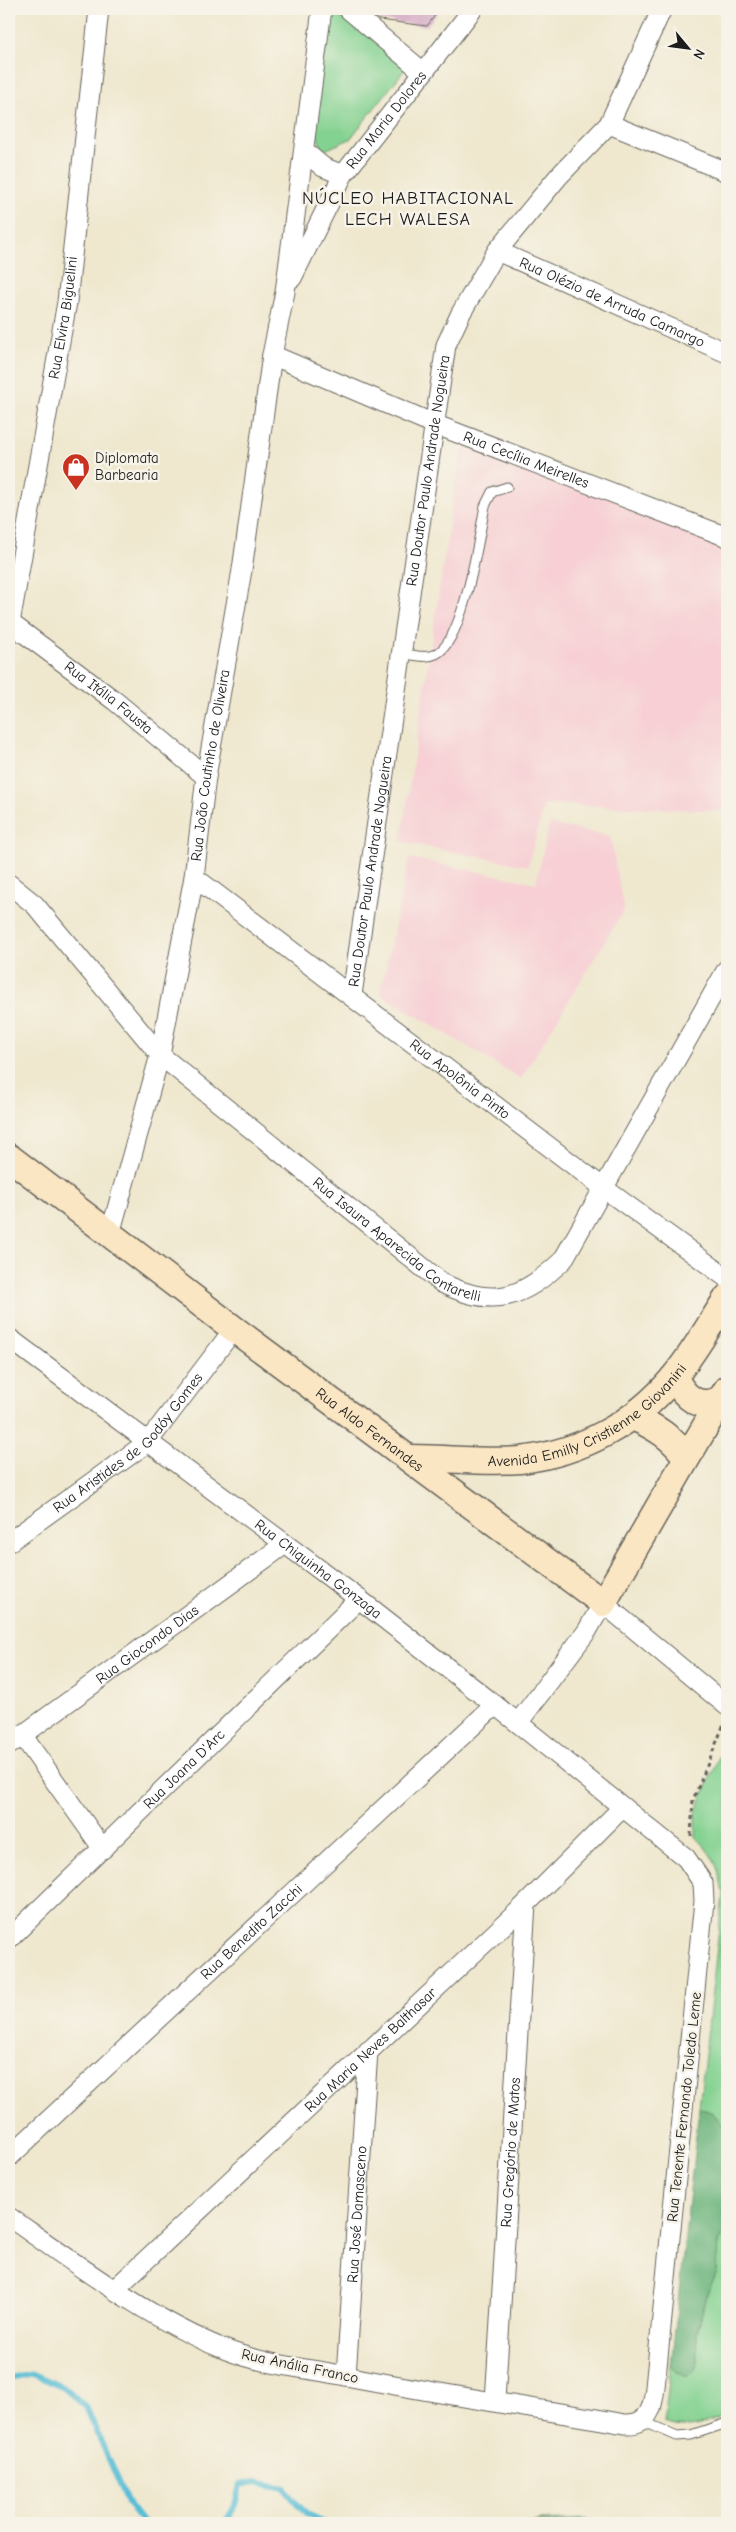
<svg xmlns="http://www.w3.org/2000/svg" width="736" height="2532" font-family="'Comic Neue',sans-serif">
  <rect width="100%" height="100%" fill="#f7f3e8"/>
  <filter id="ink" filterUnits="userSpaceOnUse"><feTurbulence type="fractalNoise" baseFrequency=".02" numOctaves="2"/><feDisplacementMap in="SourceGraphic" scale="10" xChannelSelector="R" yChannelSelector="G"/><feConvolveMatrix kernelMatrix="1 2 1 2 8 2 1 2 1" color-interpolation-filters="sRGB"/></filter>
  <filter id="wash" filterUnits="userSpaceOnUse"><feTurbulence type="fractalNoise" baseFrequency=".0096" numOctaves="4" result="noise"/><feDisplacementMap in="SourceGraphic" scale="20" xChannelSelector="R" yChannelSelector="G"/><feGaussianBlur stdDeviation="1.12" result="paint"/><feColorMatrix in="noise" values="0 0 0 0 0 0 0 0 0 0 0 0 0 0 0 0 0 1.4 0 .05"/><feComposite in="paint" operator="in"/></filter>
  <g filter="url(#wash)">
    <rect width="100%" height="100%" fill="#efe8cf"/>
    <path fill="#f7cfd4" d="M465 443 727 541V811L544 804 528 866 401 842 459 460Z
      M549 824 610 836 624 910 521 1079 380 994 409 858 536 883Z"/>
    <path fill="#84d291" stroke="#507756" d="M329 9H337L406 68 350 139 323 151 312 122Z
      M727 1749V2125H723L713 2113 699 2108 723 1893C718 1866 715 1857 696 1838V1812L720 1754Z
      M727 2229V2415C705 2424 688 2432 664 2423L671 2365 677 2372 698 2363 697 2334 705 2299 716 2271 718 2242Z"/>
    <path fill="#6bb47b" stroke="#44684c" d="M699 2108 713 2113 723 2125H727V2229L718 2242 716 2271 705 2299 697 2334 698 2363 694 2371 686 2376 677 2372 671 2365Z
      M584 2519 593 2523H533L540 2521Z"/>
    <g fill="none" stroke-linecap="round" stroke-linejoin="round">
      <path stroke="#58bed6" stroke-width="6" d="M9 2379 33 2374 63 2387 86 2407 129 2505 143 2523
        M225 2523 235 2506 240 2485 256 2482 284 2488 307 2515 325 2523"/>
    </g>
    <g id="blocks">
      <path fill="#d3a7c4" d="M375 9H440L427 26 379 20 375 17Z"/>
    </g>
  </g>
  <g filter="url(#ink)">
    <use href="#blocks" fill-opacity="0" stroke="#66635b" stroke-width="1"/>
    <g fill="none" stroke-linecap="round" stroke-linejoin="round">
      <g stroke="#66635b" stroke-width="11">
        <path id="lane" d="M402 653C413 655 425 659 436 654 464 641 479 536 485 506L492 492 507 487
          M642 2421 677 2436 691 2435 727 2423"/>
      </g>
      <g stroke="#66635b" stroke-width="21">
        <g id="street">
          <path d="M348 9 423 72"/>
          <path d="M609 124 727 172"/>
          <path d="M304 151 323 167 343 175"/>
          <path id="s1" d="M497 251 727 353"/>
          <path id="s2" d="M292 278 343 175 473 9"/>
          <path id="s3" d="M272 355 434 424 727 537"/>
          <path id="s4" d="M9 622 115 701 206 777"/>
          <path id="s5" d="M10 623 67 302 99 9"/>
          <path id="s6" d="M194 877 605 1189 727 1278"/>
          <path id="s7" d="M9 884 35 905 160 1055 442 1283C494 1309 523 1298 563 1260L727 969"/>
          <path id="s8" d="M352 995 446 345 461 313 497 251 558 177 609 124 662 9"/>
          <path id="s9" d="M110 1234 160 1055 194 877 206 777 242 570 272 355 285 292 322 9"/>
          <path id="s10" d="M9 1338 359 1599 518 1723 686 1858 703 1883 704 1901 656 2377C654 2398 654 2426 625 2424 532 2408 439 2394 346 2376 306 2368 263 2365 224 2349 152 2321 73 2262 9 2217"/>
          <path id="s11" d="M9 1542 148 1442 234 1329"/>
          <path d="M518 1723 587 1631 603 1603 727 1706"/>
          <path d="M22 1735 103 1849"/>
          <path id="s12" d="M9 1745 285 1544"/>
          <path id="s13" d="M9 1939 359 1599"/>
          <path id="s14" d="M9 2157 495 1705"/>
          <path id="s15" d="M115 2289 526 1904 622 1808"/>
          <path id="s16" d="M346 2376 368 2051"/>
          <path id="s17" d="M495 2401 526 1904"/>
        </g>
      </g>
      <g stroke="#66635b" stroke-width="29">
        <g id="secondary">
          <path id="s18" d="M9 1157 234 1329 603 1603 727 1389"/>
          <path d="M674 1377C685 1398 699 1411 722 1398"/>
          <path d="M633 1417C655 1427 672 1437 686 1457"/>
          <path id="s19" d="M409 1458C444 1458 485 1463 520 1460 580 1453 635 1424 674 1377 694 1353 710 1324 727 1298"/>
        </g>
      </g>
      <path stroke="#66635b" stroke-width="3" stroke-dasharray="4 4" stroke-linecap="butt" d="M691 1836 693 1800 724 1724"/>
      <use href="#lane" stroke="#fff" stroke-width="9"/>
      <use href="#street" stroke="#fff" stroke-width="19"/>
      <use href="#secondary" stroke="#fbe6c3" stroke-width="26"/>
    </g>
  </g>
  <defs>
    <g id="shop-pin" transform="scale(1.4375)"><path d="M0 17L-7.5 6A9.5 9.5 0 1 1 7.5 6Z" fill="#c8321e" stroke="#f7f3e8"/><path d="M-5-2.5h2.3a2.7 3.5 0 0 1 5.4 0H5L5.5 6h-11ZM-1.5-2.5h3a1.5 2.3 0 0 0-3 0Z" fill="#fff"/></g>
  </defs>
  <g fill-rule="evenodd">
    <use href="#shop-pin" x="76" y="467"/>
  </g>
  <g text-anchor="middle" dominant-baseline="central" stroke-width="5" stroke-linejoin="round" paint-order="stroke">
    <g font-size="15" fill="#1c1c1c" stroke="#f7f3e8">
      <text stroke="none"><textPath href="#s2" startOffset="185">Rua Maria Dolores</textPath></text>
      <text stroke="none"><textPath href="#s1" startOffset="126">Rua Olézio de Arruda Camargo</textPath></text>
      <text stroke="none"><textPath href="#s5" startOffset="310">Rua Elvira Biguelini</textPath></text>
      <text stroke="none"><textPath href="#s3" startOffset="275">Rua Cecília Meirelles</textPath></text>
      <text stroke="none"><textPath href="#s8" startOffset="530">Rua Doutor Paulo Andrade Nogueira</textPath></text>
      <text stroke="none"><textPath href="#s4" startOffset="125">Rua Itália Fausta</textPath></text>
      <text stroke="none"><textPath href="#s9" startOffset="480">Rua João Coutinho de Oliveira</textPath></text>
      <text stroke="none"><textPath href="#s8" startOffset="125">Rua Doutor Paulo Andrade Nogueira</textPath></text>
      <text stroke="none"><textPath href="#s6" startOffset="334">Rua Apolônia Pinto</textPath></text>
      <text stroke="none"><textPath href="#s7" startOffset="530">Rua Isaura Aparecida Contarelli</textPath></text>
      <text stroke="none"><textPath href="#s19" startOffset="192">Avenida Emilly Cristienne Giovanini</textPath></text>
      <text stroke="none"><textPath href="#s18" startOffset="452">Rua Aldo Fernandes</textPath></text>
      <text stroke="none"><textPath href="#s11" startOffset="156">Rua Aristides de Godóy Gomes</textPath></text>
      <text stroke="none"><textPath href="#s10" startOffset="386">Rua Chiquinha Gonzaga</textPath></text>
      <text stroke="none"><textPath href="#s12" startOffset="171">Rua Giocondo Dias</textPath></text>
      <text stroke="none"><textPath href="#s13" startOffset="244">Rua Joana D'Arc</textPath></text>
      <text stroke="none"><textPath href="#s14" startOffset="331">Rua Benedito Zacchi</textPath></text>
      <text stroke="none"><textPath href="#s15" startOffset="350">Rua Maria Neves Balthasar</textPath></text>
      <text transform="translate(684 2107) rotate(-84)">Rua Tenente Fernando Toledo Leme</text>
      <text stroke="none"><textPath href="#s17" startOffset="249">Rua Gregório de Matos</textPath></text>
      <text stroke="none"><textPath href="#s16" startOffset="162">Rua José Damasceno</textPath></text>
      <text transform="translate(300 2366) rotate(12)">Rua Anália Franco</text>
    </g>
    <g font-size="15" fill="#1c1c1c" stroke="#f7f3e8" text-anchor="start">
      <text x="95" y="458">Diplomata<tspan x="95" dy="17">Barbearia</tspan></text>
    </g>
    <g font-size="18" letter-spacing="1" fill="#1c1c1c" stroke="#f7f3e8">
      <text x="408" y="198">NÚCLEO HABITACIONAL<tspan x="408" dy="21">LECH WALESA</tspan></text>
    </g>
  </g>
  <rect width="736" height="2532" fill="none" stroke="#f7f3e8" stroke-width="30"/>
  <g transform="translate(688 48) rotate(119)" stroke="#f7f3e8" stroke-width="4" paint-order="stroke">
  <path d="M0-4L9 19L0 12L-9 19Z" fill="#1c1c1c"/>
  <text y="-8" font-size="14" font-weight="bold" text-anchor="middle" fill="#1c1c1c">N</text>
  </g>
</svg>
